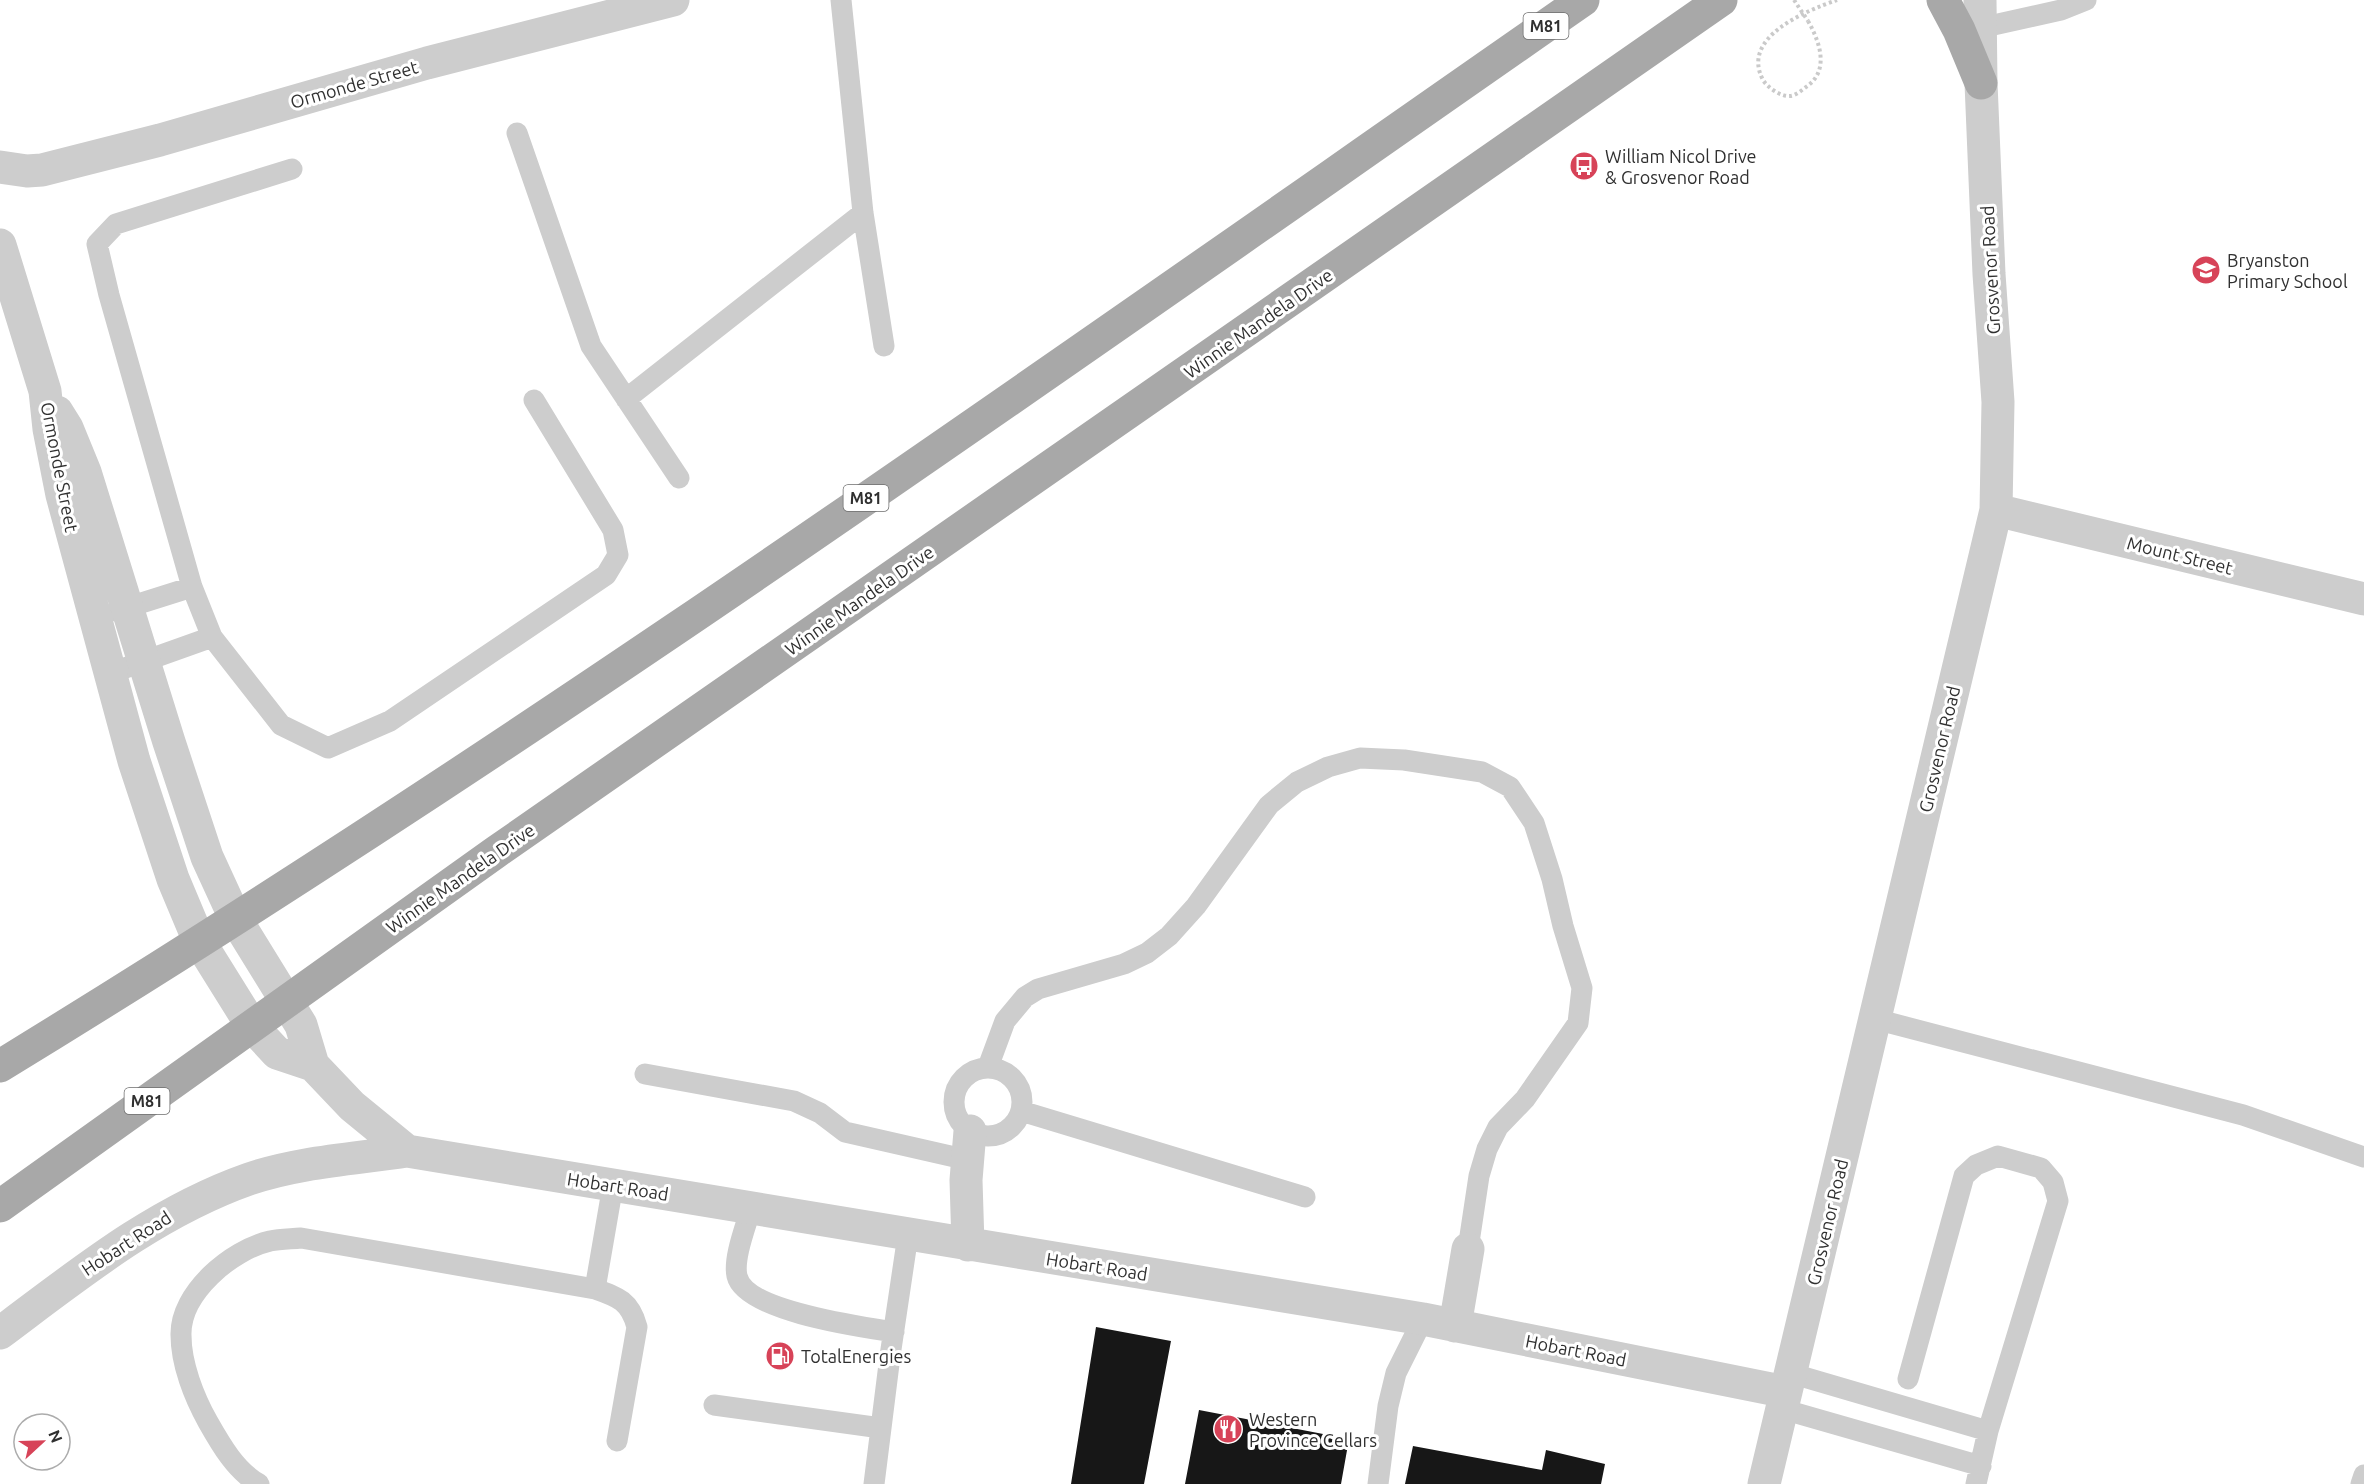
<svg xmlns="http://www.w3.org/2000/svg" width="2364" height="1484" font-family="Ubuntu,sans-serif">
  <rect width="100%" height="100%" fill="#fff"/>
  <path fill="#171717" d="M1096 1327 1171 1341 1144 1484H1071Z
    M1199 1410 1349 1439 1341 1484H1185Z
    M1413 1446 1542 1470 1546 1450 1605 1464 1601 1484H1405Z"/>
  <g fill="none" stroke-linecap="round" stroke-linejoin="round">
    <path stroke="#cacaca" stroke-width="4" stroke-dasharray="3 3" stroke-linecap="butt" d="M1808 21C1820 42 1830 71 1806 87 1802 90 1795 96 1790 96 1781 97 1767 87 1763 80 1740 37 1806 11 1837 0"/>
    <path stroke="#cdcdcd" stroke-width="21" d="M841 0 863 213 884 346
      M1980 28 2061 10 2086 0
      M517 133 591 346 679 478
      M292 169 116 224 97 244 109 295 192 587 212 637 281 725 328 748 390 721 606 575 618 555 613 530 534 400
      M626 399 863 213
      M116 611 192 587
      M111 673 212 637
      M1875 1019 2243 1115 2364 1157
      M988 1067 1005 1021 1025 997 1038 989 1124 964 1147 953 1169 936 1196 906 1269 805 1297 782 1328 767 1360 758 1404 760 1482 772 1510 787 1534 823 1552 879 1563 926 1582 988 1578 1023 1525 1099 1498 1127 1487 1149 1479 1176 1468 1249
      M954 1102a34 34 0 1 1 68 0a34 34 0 1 1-68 0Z
      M645 1074 794 1101 820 1113 845 1132 968 1160
      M1021 1111 1305 1197
      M751 1208C746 1226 733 1258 737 1276 745 1311 862 1327 894 1332
      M595 1289 613 1185
      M1790 1373 1988 1431
      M1908 1379 1964 1176 1976 1165 1998 1156 2041 1168 2053 1182 2058 1201 1988 1431 1976 1484
      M714 1405 881 1428
      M1782 1409 1981 1466
      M259 1484C236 1471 221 1445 208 1422 194 1397 181 1364 181 1335 180 1293 231 1250 270 1241 280 1239 291 1239 301 1238L595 1289C618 1297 630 1301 637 1327L617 1441
      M874 1484 890 1356 908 1235
      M1378 1484 1388 1406 1396 1373 1423 1319
      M2361 1484 2364 1475"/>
    <path stroke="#cdcdcd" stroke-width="33" d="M0 167 27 171 42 170 160 140 427 63 673 0
      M0 245 45 391 49 429 62 495 134 761 173 879 199 941 252 1026 277 1053 313 1065
      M57 412 67 428 85 472 169 742 207 857 235 918 301 1025 313 1065 352 1106 407 1151
      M1996 510 2364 599
      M968 1245 966 1180 970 1131
      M1455 1326 1468 1249
      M0 1333C79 1274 155 1212 249 1179 299 1162 354 1159 407 1151L1423 1319 1786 1392
      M1764 1484 1996 510 1998 402 1989 274 1981 83 1980 0"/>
    <path stroke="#a8a8a8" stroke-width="33" d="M1943 0 1959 30 1981 83
      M0 1066C543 734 1061 363 1583 0
      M0 1206 496 852 1721 0"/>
    <path stroke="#cacaca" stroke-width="4" stroke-dasharray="3 3" stroke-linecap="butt" d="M1794 0 1808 21"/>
  </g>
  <defs>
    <g id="bus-disc" transform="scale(1.5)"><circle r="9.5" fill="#d74358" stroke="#fff"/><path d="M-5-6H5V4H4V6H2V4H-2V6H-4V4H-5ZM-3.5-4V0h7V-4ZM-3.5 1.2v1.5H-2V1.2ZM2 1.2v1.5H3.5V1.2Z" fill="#fff"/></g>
    <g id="school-disc" transform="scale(1.5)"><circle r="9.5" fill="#d74358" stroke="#fff"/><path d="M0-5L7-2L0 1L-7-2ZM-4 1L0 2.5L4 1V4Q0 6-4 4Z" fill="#fff"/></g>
    <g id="fuel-disc" transform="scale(1.5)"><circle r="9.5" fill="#d74358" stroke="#fff"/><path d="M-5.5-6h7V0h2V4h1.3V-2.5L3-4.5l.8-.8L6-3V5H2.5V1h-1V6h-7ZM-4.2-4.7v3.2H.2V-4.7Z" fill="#fff"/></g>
    <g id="restaurant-disc" transform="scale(1.5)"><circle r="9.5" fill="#d74358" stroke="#fff"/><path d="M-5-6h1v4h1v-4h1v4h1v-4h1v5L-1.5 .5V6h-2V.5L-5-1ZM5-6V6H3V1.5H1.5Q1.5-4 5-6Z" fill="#fff"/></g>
  </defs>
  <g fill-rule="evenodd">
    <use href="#bus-disc" x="1584" y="166"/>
    <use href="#school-disc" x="2206" y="270"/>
    <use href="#fuel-disc" x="780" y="1356"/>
    <use href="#restaurant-disc" x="1228" y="1429"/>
  </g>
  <g text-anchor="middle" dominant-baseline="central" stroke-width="6" stroke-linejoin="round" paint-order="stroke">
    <g fill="#fff" stroke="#6e6e6e" stroke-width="1.5">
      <rect x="1523.5" y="13" width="45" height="26" rx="4.5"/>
      <rect x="843.5" y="485" width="45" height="26" rx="4.5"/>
      <rect x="124.5" y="1088" width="45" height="26" rx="4.5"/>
    </g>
    <g font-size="16" font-weight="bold" fill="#303030">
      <text x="1546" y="26">M81</text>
      <text x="866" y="498">M81</text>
      <text x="147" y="1101">M81</text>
    </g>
    <g font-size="18" fill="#303030" stroke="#fff">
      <text transform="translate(354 84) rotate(-16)">Ormonde Street</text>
      <text transform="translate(1990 270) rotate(-93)">Grosvenor Road</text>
      <text transform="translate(1258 323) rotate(-35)">Winnie Mandela Drive</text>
      <text transform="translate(60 467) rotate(79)">Ormonde Street</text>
      <text transform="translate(2180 555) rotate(14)">Mount Street</text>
      <text transform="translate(859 600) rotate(-35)">Winnie Mandela Drive</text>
      <text transform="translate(1939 749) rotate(-77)">Grosvenor Road</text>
      <text transform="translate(460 878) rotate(-35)">Winnie Mandela Drive</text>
      <text transform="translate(618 1186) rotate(9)">Hobart Road</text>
      <text transform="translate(1827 1222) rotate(-77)">Grosvenor Road</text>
      <text transform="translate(126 1243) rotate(-33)">Hobart Road</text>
      <text transform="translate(1097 1266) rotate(9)">Hobart Road</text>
      <text transform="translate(1576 1350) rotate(11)">Hobart Road</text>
    </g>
    <g font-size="18" fill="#303030" stroke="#fff" text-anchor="start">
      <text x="1605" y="156">William Nicol Drive<tspan x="1605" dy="21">&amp; Grosvenor Road</tspan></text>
      <text x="2227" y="260">Bryanston<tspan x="2227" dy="21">Primary School</tspan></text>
      <text x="801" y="1356">TotalEnergies</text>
      <text x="1249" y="1419">Western<tspan x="1249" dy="21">Province Cellars</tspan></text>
    </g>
  </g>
  <g transform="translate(42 1442) rotate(68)"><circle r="28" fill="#ffffff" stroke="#acacac" stroke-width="1.5"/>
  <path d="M0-4.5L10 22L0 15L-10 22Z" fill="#d74358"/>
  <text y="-9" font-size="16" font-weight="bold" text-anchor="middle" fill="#303030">N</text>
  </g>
</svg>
